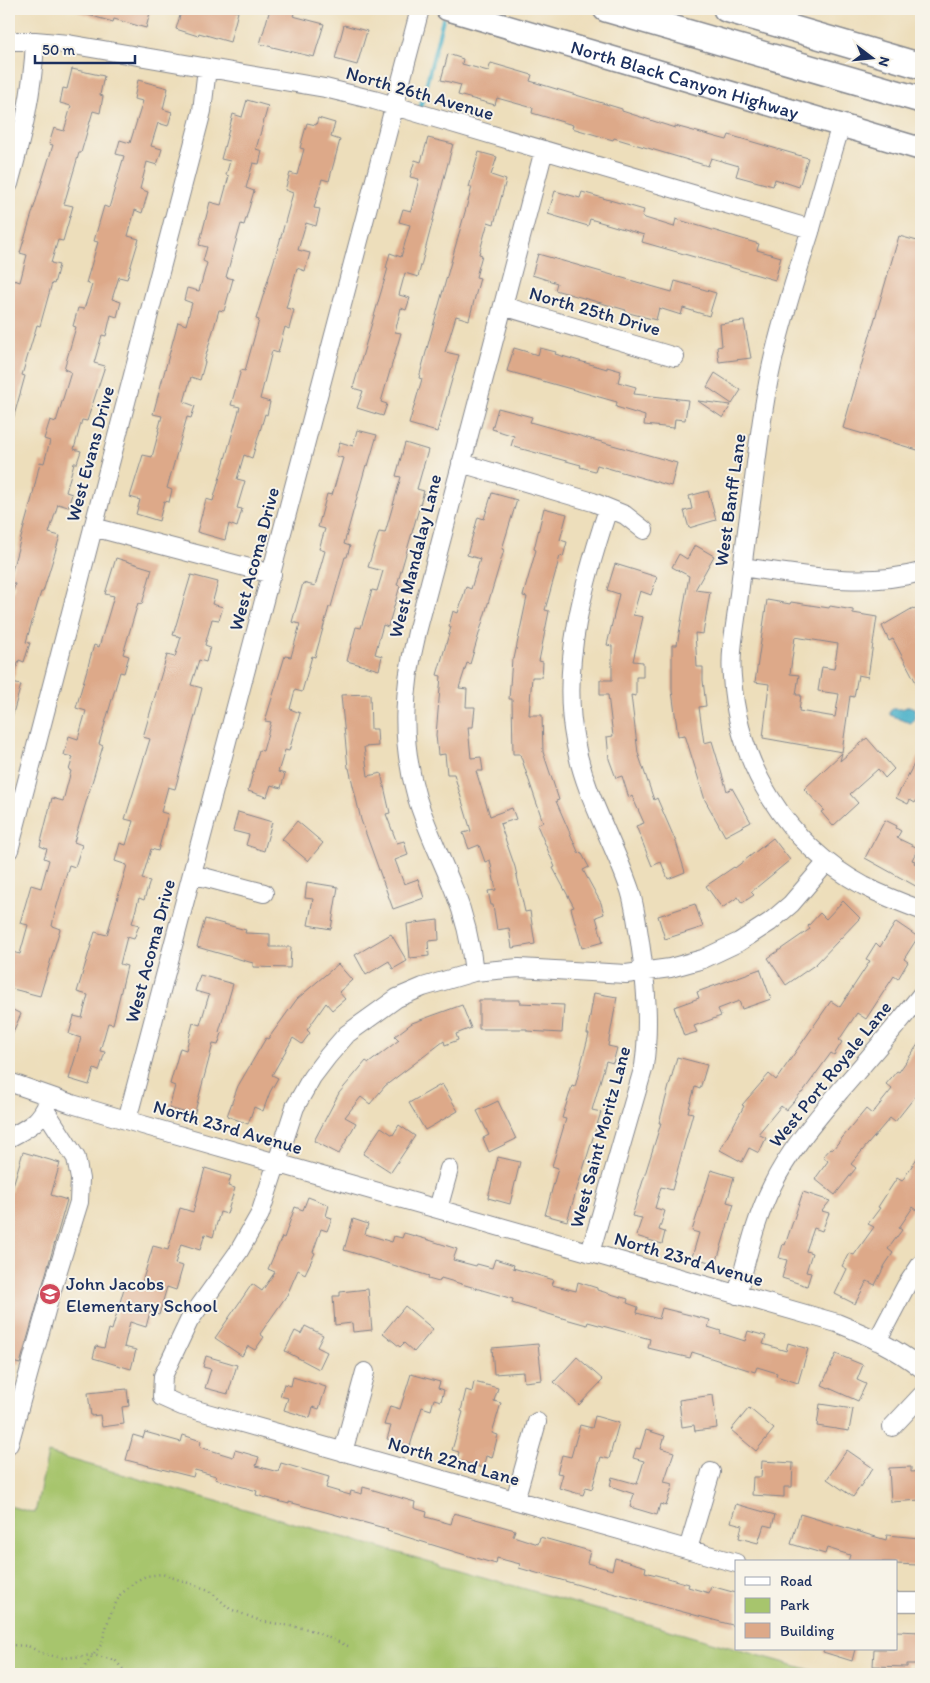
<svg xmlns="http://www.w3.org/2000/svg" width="930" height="1683" font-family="Itim,sans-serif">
  <rect width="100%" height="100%" fill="#f7f3e8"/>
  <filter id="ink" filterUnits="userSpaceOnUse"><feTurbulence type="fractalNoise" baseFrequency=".02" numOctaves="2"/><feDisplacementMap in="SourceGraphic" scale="10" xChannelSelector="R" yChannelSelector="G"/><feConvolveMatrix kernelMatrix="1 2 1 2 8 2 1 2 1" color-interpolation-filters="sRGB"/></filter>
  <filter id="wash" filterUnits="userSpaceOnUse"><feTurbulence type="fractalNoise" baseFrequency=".0096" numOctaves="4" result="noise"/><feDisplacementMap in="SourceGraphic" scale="20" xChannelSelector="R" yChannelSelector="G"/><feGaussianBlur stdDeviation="1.12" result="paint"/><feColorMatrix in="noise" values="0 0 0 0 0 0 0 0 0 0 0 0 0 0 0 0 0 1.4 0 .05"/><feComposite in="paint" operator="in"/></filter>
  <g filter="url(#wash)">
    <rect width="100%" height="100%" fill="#eddebb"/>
    <path fill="#a7c56d" stroke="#617a66" d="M48 1453 736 1649 825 1674H9V1506L35 1513Z"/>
    <path fill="#4ab1c9" stroke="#327094" d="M909 706 914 708C916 714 915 720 910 723L890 715V711L893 709H902Z"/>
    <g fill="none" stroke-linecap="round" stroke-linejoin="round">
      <path stroke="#4ab1c9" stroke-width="4" d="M420 109 443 19"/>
    </g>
    <g id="blocks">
      <path fill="#dda989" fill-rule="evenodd" d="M78 9H151L146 28 114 19 113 22 78 12Z
        M182 9H228L238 12 230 42 199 33 198 36 176 29Z
        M270 9H286L295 11 293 16 324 24 314 57 260 44Z
        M344 25 367 31 357 65 335 59Z
        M448 54 463 59 462 64 488 71 491 63 532 75 530 81 622 109V111L675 128V126L727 140 729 135 808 158 799 187 775 179 773 186 736 176 739 166 711 158 708 166 614 138 613 140 572 128 573 125 532 113 533 108 497 98 495 105 458 95 461 85 441 80Z
        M72 69 104 76 100 95 103 96 100 113 93 111 81 153H79L64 204 73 206 63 241 58 240 51 263 59 265 54 284 52 283 40 326 37 325 22 375 25 376 12 423H9V299L14 280 20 282 27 255 20 253 53 145 49 144 54 128 64 131 71 106 60 103 63 88 67 89Z
        M138 80 168 88 163 109 172 112 168 126 158 123 151 146 162 149 157 165 147 162 140 189 148 192 142 213 135 210 128 236 139 239 127 279 119 277 112 299 121 302 117 317 111 315 106 336 102 335 94 363 105 366 87 421 82 420 74 449 81 451 77 463H74L66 492 72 494 68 507 58 504 49 533 60 536 43 592H41L26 642 30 643 24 662 19 660 12 683 21 685 12 717 9 716V605L15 584 9 581 32 498 40 462 44 463 50 441 44 439 50 420 56 422 71 372 64 369 76 327 73 326 78 308 84 309 92 285 86 283 98 242 94 241 104 206 109 208 124 156 116 154 120 140 130 143 143 101 134 99Z
        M247 100 268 106 256 149 262 151 259 164 253 163 246 188 254 191 244 225 241 224 226 277 233 279 224 311 219 310 204 362H205L200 380 191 377 184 402 195 406 191 418 187 417 167 488 172 490 169 502 164 501 159 521 136 514 140 500 130 497 143 455 152 457 159 431H158L162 416 153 414 178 322 186 325 192 303 184 300 187 288 199 291 207 263 203 261 207 247 199 245 210 202 221 205 229 176 226 175 230 161 221 159 233 114 242 117Z
        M318 118 335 123 331 137 340 140 329 181 322 179 314 208 320 209 316 226 306 223 298 250 310 253 305 271 297 268 290 294 286 308 294 310 289 329 285 327 278 353 272 351 260 399 270 402 267 415 265 414 252 458 244 455 237 479 245 481 237 508 242 509 237 527 229 524 225 540 197 532 206 499 213 501 240 407 231 405 241 370 245 371 259 320 256 319 279 244 293 193 285 190 290 173 297 175 304 149 300 148 307 123 316 125Z
        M428 138 453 144 418 277 405 273 399 295 410 298 406 310 401 308 395 332 401 333 381 402 387 404 383 416 357 408 363 391 353 388 388 268H386L390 253 401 257 410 225 399 222 403 209 411 211 419 179 410 177 415 160 421 162Z
        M479 152 497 157 491 175 506 180 494 224 488 222 479 254 482 255 476 277 480 278 469 320 456 316 445 352 459 355 437 432 409 424 422 379 419 378 432 330 472 187H469Z
        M555 191 580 198 582 192 644 210 642 217 674 227 676 219 759 244 757 250 781 257 775 280 642 242 644 235 590 219 588 226 548 214Z
        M899 236 921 242V451L843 428Z
        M538 254 672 292 675 281 716 293 709 316 683 308 681 315 659 308 656 320 625 312 626 310 555 290 557 283 532 275Z
        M744 321 751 358 719 362 717 347 722 346 720 324Z
        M514 348 538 355 540 348 556 352 555 354 607 369V367L621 371 618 382 636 387 634 394 688 400 685 420 675 419 674 428 644 425 645 416 616 407 617 402 507 371Z
        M715 373 741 390 732 404 707 387Z
        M698 401 731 405 723 418Z
        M498 408 532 417 530 422 677 463 671 486 597 465 595 471 580 467 581 465 511 446 514 436 492 429Z
        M357 430 377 435 368 466 366 465 344 544 350 546 347 557H345L331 607H329L315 657 312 656 302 692 295 690 290 709 300 713 289 751 285 750 278 772 285 774 281 788 271 785 267 797 248 791 259 750 263 751 271 722 265 721 285 656 291 657 300 624 292 622 303 583 315 586 325 551 319 549 325 529 318 527 327 494 332 495 343 458 336 456 340 442 353 446Z
        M405 443 428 450 417 489 424 491 397 585 400 586 388 627 383 625 375 654 382 656 379 670 347 661 356 627 361 628 372 590 377 591 383 571 368 567 379 532 385 533 401 477 396 476Z
        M708 491 716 520 689 528 684 511 692 509 689 496Z
        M492 493 517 500 502 549 504 550 470 664 467 663 459 688 467 689 466 707H475L473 727H468L471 758 481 757 483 771H476L490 816 512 808 516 819 500 824 515 867 525 912 530 911 535 944 512 948 509 928 497 930 493 905H491L488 891 496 890 490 860 485 862 479 845 469 849 463 833 471 831 454 774H447L445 754 438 755 436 735 441 676 437 675 451 627 449 626 453 611 458 613 466 587 471 589 480 559 467 555 478 517 484 519Z
        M544 508 567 514 560 540 567 542 563 557 560 556 545 610 549 611 539 661 543 662 542 677H532L529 715H542L543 752 559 800 556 801 579 854 581 852 589 867 583 870 601 903 604 914 596 917 603 942 582 948 571 908 574 907 553 868 555 867 537 825 543 822 520 754H513L512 699H509L512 659H514L527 597 523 596 536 550 534 549Z
        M695 545 714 556 695 590 710 592 703 634 695 633 697 667H703V680L706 706 699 707 704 743 712 741 727 791 732 788 751 822 725 836 705 800 685 735 678 736 672 691V645H677L689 576 672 567 679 554 687 559Z
        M116 558 152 569 142 604 138 603 123 654 129 656 124 673 120 672 99 744 103 746 74 842 82 845 75 867 69 865 54 916 52 926 60 929 40 996 9 988V951L20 954 28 925 20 923 31 885 41 888 49 860 44 858 47 849 40 846 52 798 63 801 71 771 69 770 73 757 64 755 69 736 78 739 86 711 76 708 94 645 99 647 114 596 105 594Z
        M615 564 657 577 651 595 640 591 633 615 643 617 633 661 643 662V677H636V696L631 695 638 753 654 800 657 798 676 842 685 872 668 879 661 862 652 866 636 826 644 823 632 796 629 798 622 776 616 778 609 759 607 737 613 736 608 695H600V680H612V646L607 645 619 594 607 590Z
        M191 575 218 582 212 604 223 607 219 620 212 619 205 645 210 647 206 662 199 660 191 685 202 688 196 712 175 789 168 787 161 812 168 814 158 851 151 849 142 879 150 881 144 900 139 898 132 923 139 925 134 939 127 937 120 964 127 966 113 1024 108 1023 100 1051 105 1052 99 1071 94 1069 89 1085 69 1079 81 1038 69 1034 74 1016 82 1018 88 995 77 992 95 932 107 935 127 865 115 861 120 843 126 845 133 821 125 819 150 739 143 737 167 655 175 657 181 637 173 635Z
        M767 600 790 604 791 602 829 608 830 606 853 610V613L877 617 868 677 858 675 854 697 850 696 842 752 763 738 769 684 755 682ZM795 637 838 644 834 669 822 667 818 691 839 694 835 717 799 711 801 695H796L799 675 790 674Z
        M921 605V692L893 639 889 641 882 626 913 608 914 609Z
        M370 694 371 729H377L378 746 364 747 368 776 381 773 390 813 386 814 397 843 404 841 408 855 395 860 404 884 418 879 424 898 393 909 361 820 349 768H348L341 695Z
        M867 738 894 769 885 778 878 769 850 794 858 803 833 826 821 812 824 810 804 789 842 753 840 761Z
        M921 751V791L915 803 910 800 908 804 896 798Z
        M238 812 272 822 264 851 246 845 249 835 233 831Z
        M885 820 897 826 896 828 901 831 897 838 918 848 912 860 915 861 914 863 921 866V889L865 858Z
        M297 821 323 843 308 861 282 839Z
        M773 838 790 860 751 892 754 895 742 903 738 897 722 908 706 886 734 867 735 868Z
        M307 882 338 887 331 929 308 925 313 899 305 898Z
        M843 901 860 918 816 964 786 985 768 958 810 929 808 926 820 913 826 919Z
        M695 904 703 927 665 939 658 916Z
        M205 919 246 930 245 933 270 934V947H291L290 968 253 967V963L197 947Z
        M438 920 439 940 428 941 429 956 410 958 407 924Z
        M896 922 918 937 904 959 908 962 898 979 894 976 866 1019 857 1013 839 1040 842 1042 834 1055 831 1053 802 1093H801L786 1110 781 1106 758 1134 766 1138 759 1153 749 1148 742 1162 720 1150 744 1106 742 1105 769 1074 776 1080 831 1001 840 1007 870 961 866 959 876 943 880 947Z
        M391 934 407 961 393 969 389 961 366 975 355 955Z
        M338 964 352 980 339 992 345 999 332 1010 326 1003 307 1030 310 1033 302 1044 293 1038 272 1075 278 1078 270 1092 263 1111 254 1107 248 1124 227 1116 238 1086 266 1038 268 1039 297 999Z
        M760 969 771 999 742 1009 739 1001 718 1009 721 1016 694 1026 697 1032 684 1036 674 1007 699 998 697 992Z
        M200 975 233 984 219 1032 222 1033 218 1045 213 1044 194 1115 169 1108 175 1086 170 1084 180 1048 186 1050 193 1023 200 1025 209 995 195 991Z
        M594 993 617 997 608 1046 617 1048 613 1063 606 1061 592 1110 601 1112 567 1221 545 1215 558 1168 552 1166 566 1119 562 1118 572 1086 575 1087 589 1034H587Z
        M479 1000H520V1003L564 1005 562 1033 527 1031V1029H479Z
        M462 1005 471 1028 456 1034 458 1040 445 1045 444 1041 385 1086 370 1104 361 1097 345 1117 356 1123 339 1154 314 1141 339 1093 366 1061 369 1063 399 1040 395 1036 412 1023Z
        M9 1008 21 1014 9 1041Z
        M921 1040V1089L895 1122 890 1118 851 1164 856 1168 835 1195 815 1179 828 1161 823 1157 831 1148 833 1149 866 1109 872 1114 892 1089 886 1084 897 1071 899 1072Z
        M677 1057 707 1065 700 1089 695 1087 688 1112 693 1113 672 1190 661 1187 655 1208 665 1211 659 1230 665 1232 662 1244 636 1236 642 1218 632 1216 661 1123H659Z
        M442 1084 458 1111 425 1130 409 1103Z
        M498 1101 516 1139 489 1152 483 1138 489 1135 477 1111Z
        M399 1125 415 1136 391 1172 363 1154 381 1127 393 1135Z
        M23 1152 60 1163 51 1195 67 1200 20 1364 9 1361V1199Z
        M921 1152V1213L913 1207 899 1228 902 1230 888 1249 893 1253 885 1265 875 1285 867 1281 855 1304 835 1294 847 1269 842 1266 849 1253 854 1255 874 1227 868 1224 880 1208 878 1207 897 1178 902 1181Z
        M498 1157 520 1162 510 1204 488 1198Z
        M205 1168 231 1176 228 1186 235 1188 227 1214 220 1212 213 1237 205 1234 200 1250 181 1244 175 1264 183 1266 176 1290 167 1287 159 1315 150 1312 146 1327 130 1322 124 1347 136 1350 131 1369 93 1358 96 1346 104 1348 109 1329 112 1330 125 1285 140 1289 153 1246 168 1250 180 1208 193 1212Z
        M711 1170 734 1177 727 1202 734 1204 716 1264 692 1257 699 1233 692 1231Z
        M803 1192 830 1201 822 1211 829 1213 822 1231 814 1228 806 1251 812 1253 806 1272 811 1273 807 1286 782 1278 787 1260 779 1258 783 1244 785 1245Z
        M308 1197 329 1205 326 1216 332 1218 327 1231 321 1229 313 1252 315 1253 305 1274 298 1270 287 1295 260 1334 264 1337 255 1350 248 1346 242 1356 215 1338 252 1284 262 1291 275 1272 268 1269 282 1237 284 1238 295 1207 303 1210Z
        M353 1219 368 1224 365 1234 392 1242 394 1236 402 1238 404 1233 429 1240 457 1249 453 1260 476 1266 477 1264 492 1268 495 1259 514 1265 513 1268 554 1280 552 1285 576 1291 578 1282 597 1288V1290L628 1299 627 1303 638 1307 637 1313 659 1319 662 1308 710 1320 708 1327 721 1331 720 1333 745 1341 748 1331 766 1336 763 1344 786 1351 788 1343 808 1349 798 1383 776 1376 777 1373 757 1367 755 1372 692 1352 690 1358 648 1348 650 1339 588 1322 587 1325 555 1316 512 1303 513 1299 441 1278 439 1282 428 1279 429 1276 344 1250Z
        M368 1289 372 1330 353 1332 352 1323 335 1325 333 1296H340V1292Z
        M405 1306 433 1329 414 1352 404 1343 400 1347 383 1333Z
        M305 1326 323 1335 317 1347 327 1352 319 1369 285 1351 295 1331 301 1334Z
        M538 1344 542 1380 524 1382 523 1372 494 1374 492 1348Z
        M836 1354 863 1365 857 1380 866 1384 858 1401 822 1385Z
        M206 1356 237 1365 228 1394 205 1388 211 1369 203 1367Z
        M577 1357 603 1380 579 1405 554 1382Z
        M411 1374 440 1382 438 1388 444 1390 441 1401 434 1399 431 1410 422 1407 410 1446 387 1439 391 1426 384 1425 390 1406 400 1409Z
        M293 1377 326 1387 319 1409 313 1407 310 1418 284 1410 288 1398 280 1396 284 1384 291 1386Z
        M474 1382 498 1388 494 1401 501 1403 492 1433 498 1435 492 1458 486 1456 483 1468 457 1460 459 1452 452 1450 463 1412 461 1411 466 1390 472 1392Z
        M127 1389 129 1406 122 1407 124 1424 102 1427 100 1415 91 1416 88 1393Z
        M713 1395 717 1428 695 1431 694 1425 682 1427 679 1400Z
        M820 1404 853 1409 849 1431 817 1426Z
        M749 1408 774 1429 756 1451 731 1430Z
        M595 1416 619 1423 609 1459 601 1457 592 1489 586 1487 583 1495 559 1488 563 1474 557 1473 562 1455 571 1457 580 1425 592 1428Z
        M646 1430 665 1436 661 1448 674 1452 664 1482 673 1484 666 1506 660 1504 657 1515 630 1507 634 1494 610 1486 612 1477 637 1484 644 1461 633 1458 636 1448 640 1449Z
        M145 1432 181 1442 183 1435 201 1441 200 1447 233 1457 235 1450 259 1457 256 1466 278 1472 281 1463 329 1477 326 1488 350 1495 351 1491 362 1494 363 1487 415 1502 414 1508 427 1512 426 1517 451 1524 454 1513 515 1530 513 1536 538 1544 540 1537 590 1551 587 1563 612 1570 615 1558 646 1567 645 1572 689 1584 688 1587 709 1593 711 1586 736 1593V1626L593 1588V1589L519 1568 520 1564 497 1558 496 1564 472 1557 387 1531 388 1529 289 1502V1504L256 1495 257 1491 215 1479 216 1476 195 1470 193 1477 126 1460 133 1435 143 1438Z
        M847 1450 873 1468 853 1497 827 1479Z
        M762 1461 793 1463 792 1487H784V1497L752 1495 753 1477H761Z
        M911 1467V1472L921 1471V1500L891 1502 889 1468Z
        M736 1504 775 1515 772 1527 764 1525 758 1543 739 1538 742 1525 731 1522Z
        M800 1514 886 1540 887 1535 919 1538 917 1565 896 1564V1562H848L850 1555 827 1548 825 1554 791 1544Z
        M896 1631 921 1632V1664H907V1667L873 1666 874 1649H896Z
        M824 1649H855L852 1661 823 1652Z"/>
    </g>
  </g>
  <g filter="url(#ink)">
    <use href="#blocks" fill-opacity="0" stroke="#84868c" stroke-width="1"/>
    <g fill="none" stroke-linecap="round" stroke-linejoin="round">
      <g stroke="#84868c" stroke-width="20">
        <path id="minor" d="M9 41H35L68 44 325 88 374 100 811 229
          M841 125C830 160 820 196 810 232 796 276 782 319 772 364 761 412 757 461 750 509 745 543 741 577 737 611 734 633 730 655 732 677 738 765 786 844 864 886 882 895 902 903 921 910
          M9 184C22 136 33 92 35 41
          M503 306 675 357
          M461 463 593 502 625 515 644 530
          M93 527 272 574
          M742 567C801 575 863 588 921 572
          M9 850 202 111 207 68
          M192 874 264 893
          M474 972C471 944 465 917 454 890 442 860 427 830 417 798 400 740 403 690 417 632L544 150
          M9 1082 72 1104 136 1123 837 1323C867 1335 896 1348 921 1368
          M127 1120 420 9
          M9 1138C27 1128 40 1123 48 1102
          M438 1209 449 1169
          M590 1253 644 1066C650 1024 646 983 640 942 637 924 635 906 630 890 613 840 584 794 575 741 560 664 584 582 608 509
          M737 1295C747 1258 755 1220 772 1186 789 1151 815 1121 840 1091 868 1059 895 1028 921 995
          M877 1341 906 1286 921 1264
          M892 1427 921 1396
          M9 1444 50 1296 79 1202 80 1179 76 1158 45 1110
          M343 1452 365 1372
          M515 1500 537 1422
          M688 1549 711 1472
          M736 1563 182 1406 162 1397 163 1376 189 1321 239 1251 260 1214 295 1107 312 1077 328 1056 347 1034 397 998 423 987 474 972 519 968 626 974 670 968 703 959 739 942 770 922 791 904 827 862
          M896 1602H921"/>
      </g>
      <g stroke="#84868c" stroke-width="25">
        <g id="major">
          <path id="s1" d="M447 9 921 149"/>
        </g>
      </g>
      <g stroke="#84868c" stroke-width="28">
        <path id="highway" d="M606 9 921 100
          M726 9 921 66"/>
      </g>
      <path stroke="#84868c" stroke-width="2.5" stroke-dasharray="1 4" stroke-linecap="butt" d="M9 1645 28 1646 44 1654 63 1658 93 1655 115 1660 127 1674
        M79 1674 101 1645 110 1615 120 1595 136 1581 146 1576 162 1574 209 1590 230 1609 261 1621 308 1629 348 1646"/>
      <use href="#minor" stroke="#fff" stroke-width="18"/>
      <use href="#major" stroke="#fff" stroke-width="22"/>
      <use href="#highway" stroke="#fff" stroke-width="25"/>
    </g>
  </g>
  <defs>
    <g id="school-disc" transform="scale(1.125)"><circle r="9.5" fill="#d1495b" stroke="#f7f3e8"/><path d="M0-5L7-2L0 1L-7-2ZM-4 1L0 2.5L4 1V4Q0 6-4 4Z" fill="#fff"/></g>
  </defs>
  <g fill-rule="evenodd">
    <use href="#school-disc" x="50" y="1294"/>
  </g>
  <g text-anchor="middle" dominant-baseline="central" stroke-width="4" stroke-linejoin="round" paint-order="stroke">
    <g font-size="19" fill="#1b2f5e" stroke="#f7f3e8">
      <text stroke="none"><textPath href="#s1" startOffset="248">North Black Canyon Highway</textPath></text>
      <text transform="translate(420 93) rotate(16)">North 26th Avenue</text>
      <text transform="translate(595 311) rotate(16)">North 25th Drive</text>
      <text transform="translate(90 454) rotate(-75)">West Evans Drive</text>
      <text transform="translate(730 500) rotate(-82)">West Banff Lane</text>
      <text transform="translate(415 556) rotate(-76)">West Mandalay Lane</text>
      <text transform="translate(254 559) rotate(-75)">West Acoma Drive</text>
      <text transform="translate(150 951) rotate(-75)">West Acoma Drive</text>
      <text transform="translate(830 1074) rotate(-51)">West Port Royale Lane</text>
      <text transform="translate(228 1127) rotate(16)">North 23rd Avenue</text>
      <text transform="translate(600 1137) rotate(-75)">West Saint Moritz Lane</text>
      <text transform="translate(689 1259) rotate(16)">North 23rd Avenue</text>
      <text transform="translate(454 1461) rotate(16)">North 22nd Lane</text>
    </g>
    <g font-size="19" fill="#1b2f5e" stroke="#f7f3e8" text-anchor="start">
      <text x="66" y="1283">John Jacobs<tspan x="66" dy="22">Elementary School</tspan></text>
    </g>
  </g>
  <rect width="930" height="1683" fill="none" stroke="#f7f3e8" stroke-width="30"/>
  <rect x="735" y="1560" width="162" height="90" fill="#f7f3e8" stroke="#9fa5b1"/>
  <rect x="745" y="1577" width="25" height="8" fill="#ffffff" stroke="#9fa5b1"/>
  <text x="780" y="1586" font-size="15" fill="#1b2f5e">Road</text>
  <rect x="745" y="1598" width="25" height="15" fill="#a7c56d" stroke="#9fa5b1"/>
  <text x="780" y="1610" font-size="15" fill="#1b2f5e">Park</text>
  <rect x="745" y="1623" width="25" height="15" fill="#dda989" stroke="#9fa5b1"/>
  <text x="780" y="1636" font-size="15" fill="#1b2f5e">Building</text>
  <g transform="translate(872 58) rotate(106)" stroke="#f7f3e8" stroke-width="4" paint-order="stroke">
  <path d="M0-4L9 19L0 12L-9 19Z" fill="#1b2f5e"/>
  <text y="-8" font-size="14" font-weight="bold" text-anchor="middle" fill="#1b2f5e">N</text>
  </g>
  <path d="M35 55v8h100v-8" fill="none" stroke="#1b2f5e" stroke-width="2.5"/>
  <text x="42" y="55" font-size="15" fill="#1b2f5e" stroke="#f7f3e8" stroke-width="4" paint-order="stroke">50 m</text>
</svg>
